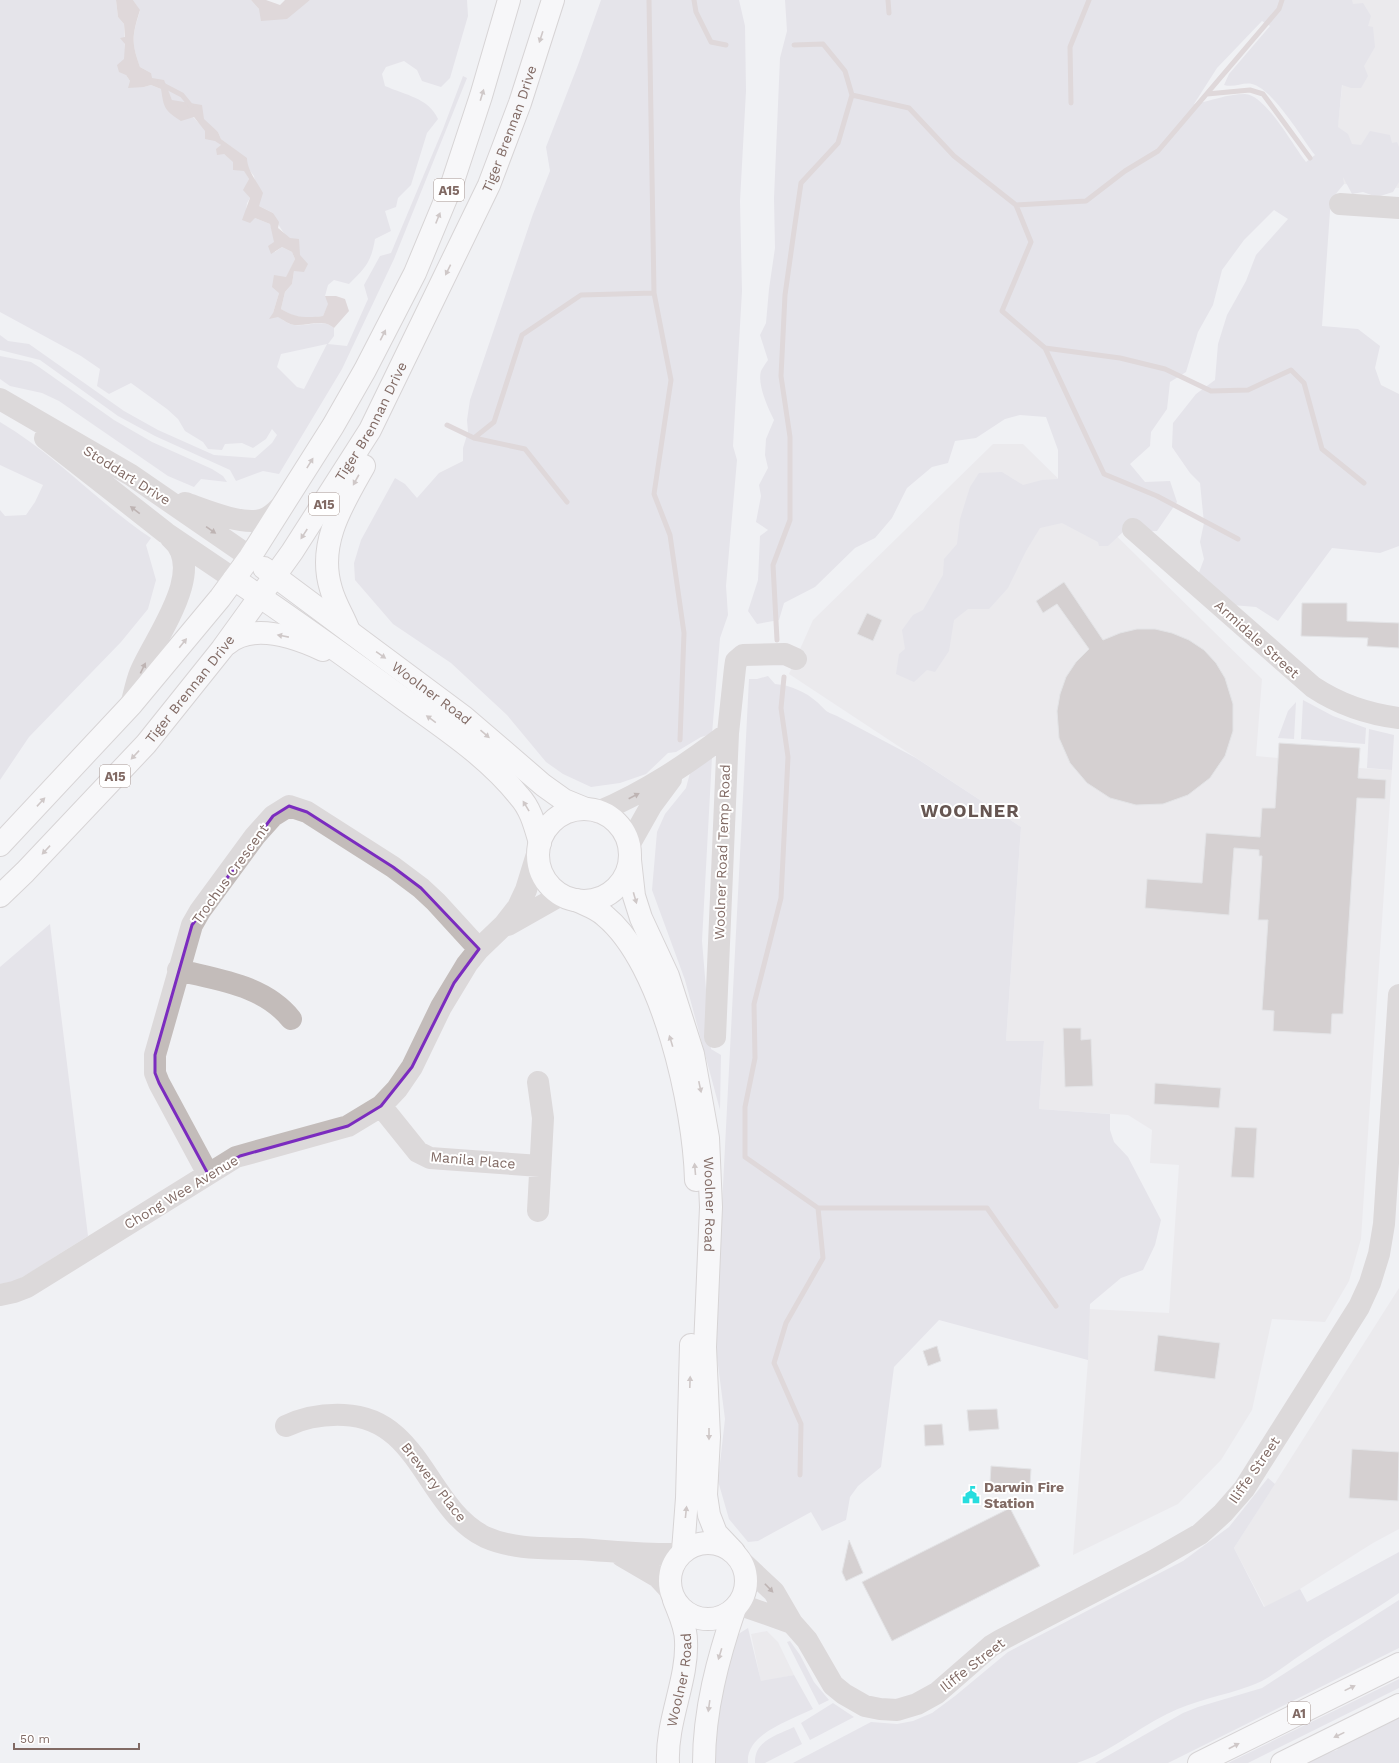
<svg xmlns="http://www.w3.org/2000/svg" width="1399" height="1763" font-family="'Work Sans',sans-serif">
  <rect width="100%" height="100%" fill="#f0f1f4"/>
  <path fill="#e4e2e5" d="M1352 0H1399V188L1344 184 1333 168Z
    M993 444H1023L1262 679 1256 756 1278 758 1279 743 1360 748 1359 768 1392 770 1361 1239 1349 1281 1325 1322 1272 1319 1252 1410 1221 1460 1178 1504 1073 1555 1088 1360 1089 1309 1169 1313 1179 1165 1150 1163 1152 1130 1128 1115 1039 1109 1044 1041H1006L1021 827 789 674 813 620Z
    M1399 1288V1529L1373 1543 1300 1589 1265 1607 1234 1548Z
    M767 1631 778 1642 794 1675 761 1682 751 1634Z"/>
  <path fill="#d7d5de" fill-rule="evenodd" d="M0 0H116L118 17 124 24 126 75 130 81 144 87 151 85 161 89 188 118 193 117 221 145 224 154 244 170 249 179 244 190 250 198 247 203 246 211 255 218 270 224 274 237 275 252 282 247 292 252 295 259 279 293 273 313C279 317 288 325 295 325 308 327 323 318 334 328V336L328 344 347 346 368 299 364 285 380 256 391 253 443 129 463 76 467 78 394 259 342 369 279 474 263 471 236 481 230 470 155 436 118 416 40 360 0 350V335L8 341 29 344 124 411 158 430 214 455 255 458 272 443 277 435 272 429 266 439 253 448 242 443 225 444 222 450 208 449 203 442 185 431 178 419 167 409 131 383 109 394 97 386 100 369 81 356 0 312ZM327 344 304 389 297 387 277 367 281 354Z
    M133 0H251L259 9 303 5 310 0H467L468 16 450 78 441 87 422 81 417 70 404 61 386 67 382 74 385 86C405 95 429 98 438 119L427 133 411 185 398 198 396 207 385 211 391 231 375 239C371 263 365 268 349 284L334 280 328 285 325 296 329 303 323 316C307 318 295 319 281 309L285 292 292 284 294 271 300 255C290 239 279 230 273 213L259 206 254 176 247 167 246 158 221 139 218 132 172 100 164 84 151 78V73L140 67C131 42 132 36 140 11Z
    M601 0H739L745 26 746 91 740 201 742 291 733 446 737 460 726 586 728 615 720 638 712 734 701 737 676 752 668 753 646 774 620 783 591 787 563 774 546 762 507 715 451 663 393 624 355 580 354 563 361 540 395 478 405 484 417 498 439 473 463 461V448L468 432 467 420 470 400 533 214 550 171 546 147 578 65Z
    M785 0H1352L1353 4 1363 3 1371 16 1368 26 1373 27 1375 47 1364 66 1368 76 1361 88H1351L1342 85 1338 127 1348 134 1352 144 1361 145 1370 131 1390 135 1392 143 1397 142 1399 147V182L1393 192 1377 197 1363 192 1352 194 1343 177 1344 184 1334 196 1330 211 1322 326 1358 329 1380 346 1375 368 1381 385 1399 394V546L1380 553 1332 548 1278 621 1256 607 1232 605 1197 578 1204 559 1200 542 1204 523 1200 483 1190 473 1172 447 1173 423 1196 394 1215 380 1218 344 1227 315 1246 281 1256 255 1288 219 1274 210 1244 240 1222 270 1213 305 1198 332 1186 372 1170 382 1167 409 1151 432 1150 446 1130 464 1145 482 1170 481 1177 502 1157 531 1123 532 1108 546H1099L1098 542 1062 523 1040 528 1026 551 1008 588 989 609H968L954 620 949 651 935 672 927 670 914 682 896 674 899 654 905 649 902 630 913 615 923 610 943 575 944 559 957 544 960 519 970 487 979 473 1002 472 1023 485 1042 480 1058 479V450L1046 417 1020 415 1005 419 976 438 955 441 948 463 932 467 907 488 892 518 875 538 855 548 815 587 784 603 779 620 757 624 748 611 758 580 760 536 768 530 756 522 761 496 759 485 768 468 765 455 766 439 774 420C768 408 757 384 761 371 763 367 766 363 768 360L760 335 766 323 769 289 775 248 774 198 780 58 787 31ZM1262 21 1270 26 1229 74 1224 85C1234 88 1243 82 1252 84 1273 89 1301 137 1315 155L1306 162C1293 146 1266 95 1245 94 1227 94 1211 101 1194 104L1217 68Z
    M0 356 31 362 39 367 114 420 152 442 212 469 223 476 227 482 201 479 194 487 168 476 59 401 42 393 10 386 0 379Z
    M0 422C55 454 98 503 151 538L146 545 156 580 148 609 121 642 29 737 0 780V510L5 516 26 515 35 502 43 485 0 465Z
    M768 676 775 684C790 685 806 692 817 702 827 711 824 711 837 716L916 758 1021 827 1006 1041H1044L1039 1109 1110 1114V1130L1114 1142 1128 1157 1161 1220 1155 1245 1143 1270 1121 1278 1090 1304 1088 1360 939 1320 894 1367 881 1467 858 1486 850 1497 846 1520 822 1531 811 1512 758 1541 748 1542 729 1519 718 1481 725 1419 715 1342 749 679H757Z
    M1303 700 1333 716 1366 728 1365 744 1301 739Z
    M1296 702 1294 739 1278 738 1288 711Z
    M1369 729 1394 735 1392 770 1367 768Z
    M712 757 702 941 711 1049 721 1055 720 1110 685 980 652 890 657 832 665 814 686 788 690 773Z
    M50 924 88 1236 26 1275 15 1281 0 1284V967Z
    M1268 1478 1275 1484 1234 1548 1264 1607 1300 1589 1307 1602 1399 1552V1593C1368 1615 1334 1632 1302 1654 1285 1665 1270 1679 1250 1686 1223 1696 1194 1700 1167 1714 1136 1729 1111 1752 1077 1763H793L871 1722 897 1724 913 1721 932 1713 955 1696 1008 1652 1183 1561 1229 1527Z
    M1399 1600V1648L1168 1763H1095L1183 1713 1198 1707 1262 1688Z
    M748 1628 761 1681 794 1675 813 1709C791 1720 745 1734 748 1763H714L713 1732 734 1640 740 1633Z
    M790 1641 800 1655 814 1682 829 1700 819 1705 787 1642Z
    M1399 1679V1688L1248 1763H1228Z
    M833 1703 854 1717 810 1740 801 1723Z
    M1399 1714V1763H1297L1337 1750 1348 1735Z
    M794 1727 802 1744 765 1763H755C754 1741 777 1735 794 1727Z"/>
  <path fill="#c9baba" d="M116 0H133L140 10C132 36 131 42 140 67L151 73 152 78 164 80 172 100 202 105 204 119 218 132 221 139 247 158C247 170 257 182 263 193L259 206 273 213 279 222 278 228 290 238 299 239 300 255 308 264 304 272 294 271 292 284 285 292 281 309C295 318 307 318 323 316L328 304 325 296H336L345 299 349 311 334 328C323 318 308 326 295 325 290 325 283 320 278 317L269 319 273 313 279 293 272 287 274 275 286 277 295 259 292 252 282 247 271 254 268 246 274 242 270 224 255 218 250 223 242 220 250 198 243 190 249 179 244 171 233 170V162L224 154 217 155 216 149 221 145 215 141 205 139V131L194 117 181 121C164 110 164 108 161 89L151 85 144 87 128 88 130 81 126 75 119 72 117 65 124 59 125 44 120 38 125 37 124 24 118 17Z
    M251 0H266L280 5 285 0H310L287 19 261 21 259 9Z"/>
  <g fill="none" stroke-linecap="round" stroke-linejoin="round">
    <path stroke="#c9baba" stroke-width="5" d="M649 0 654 293 671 380 654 494 670 535 684 633 680 740
      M694 0 696 12 711 42 726 45
      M888 0 889 13
      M794 45 823 44 845 71 852 95 909 108 954 156 1016 205 1086 201 1125 171 1158 151 1279 9 1282 0
      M159 83 182 95 191 106
      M1207 94 1250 90 1263 94 1310 158
      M1071 103 1070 47 1089 0
      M1016 205 1031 242 1002 311 1045 348 1104 474 1157 496 1238 539
      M1045 348 1120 358 1165 369 1211 391 1248 390 1291 370 1304 383 1322 449 1364 483
      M447 425 474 438 525 449 567 502
      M474 438 494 422 522 335 581 295 654 293
      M777 640 773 565 790 520V437L781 376 785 295 795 224 801 183 838 143 852 95
      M784 677 781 708 788 757 781 898 754 1004 755 1058 745 1107V1157L818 1208 823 1258 786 1323 774 1363 801 1424 800 1475
      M818 1208H987L1056 1306"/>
  </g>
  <path fill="#b3a9a7" stroke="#d3d4d5" d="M1064 582 1103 640 1120 633 1137 629H1155L1172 633 1189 640 1204 650 1216 663 1225 678 1233 704V731L1225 756 1210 778 1188 795 1163 804 1136 805 1110 798 1087 783 1070 763 1059 738 1057 711 1060 694 1066 677 1076 662 1089 649 1057 604 1043 613 1036 601Z
    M1302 603H1347V621L1399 623V648L1367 646 1368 638 1301 636Z
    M867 613 882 620 873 641 857 634Z
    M1279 743 1360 748 1358 778 1386 780 1385 799 1357 798 1343 1014H1332L1331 1034 1273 1031 1274 1011 1262 1010 1268 920H1258L1262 856H1259V850L1234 848 1229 915 1145 908 1147 879 1202 883 1206 833 1260 837 1262 808H1275Z
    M1063 1028H1081V1040L1091 1039 1093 1086 1065 1087Z
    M1155 1083 1221 1088 1219 1108 1154 1104Z
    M1235 1127 1257 1128 1254 1178 1231 1177Z
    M1158 1335 1220 1343 1215 1379 1154 1371Z
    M937 1346 941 1361 928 1366 923 1351Z
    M997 1409 999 1429 969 1431 967 1410Z
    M942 1424 944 1445 925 1446 924 1425Z
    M1352 1449 1399 1452 1398 1501 1349 1498Z
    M991 1466 1031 1469 1030 1485 990 1483Z
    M1010 1508 1040 1566 892 1641 862 1582Z
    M849 1540 863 1573 846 1581 842 1572Z"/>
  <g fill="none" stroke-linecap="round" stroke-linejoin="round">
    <g stroke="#b8b2b0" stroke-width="24">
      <g id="major">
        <path id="s1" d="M264 568 464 717 543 785 564 800 586 809"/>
        <path d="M234 579C292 618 349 659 405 700 445 729 488 757 519 796 531 809 535 826 540 843"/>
        <path d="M349 631C344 617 335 604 331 589 317 544 342 505 364 466"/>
        <path d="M227 644C253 622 295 637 323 650"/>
        <circle cx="584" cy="855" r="46"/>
        <path d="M0 845 131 705 220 598 250 557 333 426 365 370 415 273 452 184 481 96 509 0"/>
        <path id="s2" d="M630 860 634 896 641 918 668 976 693 1054 708 1138 711 1207 705 1347 709 1437 706 1495 709 1515 716 1533 734 1552"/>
        <path id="s3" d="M0 896 25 872 146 744 222 649 292 552 370 430 489 185 520 103 553 0"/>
        <path d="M576 900C586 905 597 908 605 916 663 964 694 1107 696 1180"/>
        <circle cx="708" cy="1581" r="38"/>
        <path d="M683 1551 687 1498 691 1345"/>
        <path id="s4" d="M668 1763C666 1721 688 1680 686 1641 686 1627 679 1613 674 1600"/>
        <path d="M704 1763C704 1710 718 1658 735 1608"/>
      </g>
    </g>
    <g stroke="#b7b1b0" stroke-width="24">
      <path id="highway" d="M1199 1763 1399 1664
        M1282 1763 1399 1705"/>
    </g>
    <path stroke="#c3bcba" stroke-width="22" d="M1340 204 1399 208
      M0 399 131 475 250 557
      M45 438 166 533 234 579
      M185 503C205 510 240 525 261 520 271 518 277 510 284 503
      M1133 529 1313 687C1340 705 1367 714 1399 718
      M131 705C134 695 136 683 140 673 153 640 209 570 171 538
      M598 812C646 792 687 764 728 733
      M629 845 651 806 671 779
      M508 925 561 895
      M178 970C218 980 264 985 291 1019
      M715 1037 728 733 735 668 736 661 743 655 785 654 796 659
      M381 1106 418 1152 430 1158 540 1166
      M208 1174 159 1083 155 1073V1055L192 925 200 911 255 836 273 816 289 806 307 812 393 867 421 888 436 902 479 949
      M538 1211 543 1118 538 1082
      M0 1295 14 1292 27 1287 236 1157 348 1126 381 1106 397 1089 412 1067 441 1007 467 964 479 949 504 925 518 907 526 890 538 851
      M286 1426C305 1417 322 1414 344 1415 421 1418 426 1508 485 1537 514 1550 546 1548 577 1549 612 1551 645 1555 680 1554
      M622 1556 658 1577 670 1590
      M741 1561 774 1592 792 1623 807 1640 833 1685 844 1694 865 1706 880 1709 897 1710 917 1704 937 1693 991 1646 1001 1640 1153 1561 1200 1534 1223 1513 1244 1489 1359 1307 1370 1283 1379 1254 1384 1224 1399 995
      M738 1604 792 1623"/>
    <use href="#major" stroke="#fff" stroke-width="22"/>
    <use href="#highway" stroke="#fff" stroke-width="22"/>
  </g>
  <defs><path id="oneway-solid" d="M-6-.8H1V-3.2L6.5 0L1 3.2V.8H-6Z"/></defs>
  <g fill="#a79792">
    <use href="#oneway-solid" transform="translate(541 37) rotate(108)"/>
    <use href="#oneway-solid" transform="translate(482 95) rotate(-73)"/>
    <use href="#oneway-solid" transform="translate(438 218) rotate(-68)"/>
    <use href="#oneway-solid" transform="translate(448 270) rotate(116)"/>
    <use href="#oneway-solid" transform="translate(383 335) rotate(-63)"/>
    <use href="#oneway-solid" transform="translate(310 463) rotate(-58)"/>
    <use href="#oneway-solid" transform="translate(356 480) rotate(119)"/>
    <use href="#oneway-solid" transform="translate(304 534) rotate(123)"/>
    <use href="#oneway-solid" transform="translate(283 636) rotate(-169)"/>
    <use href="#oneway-solid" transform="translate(183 643) rotate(-51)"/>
    <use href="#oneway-solid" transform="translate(381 655) rotate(35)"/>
    <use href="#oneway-solid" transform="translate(431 719) rotate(-144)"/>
    <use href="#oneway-solid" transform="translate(485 734) rotate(41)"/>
    <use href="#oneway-solid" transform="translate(135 755) rotate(133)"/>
    <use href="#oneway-solid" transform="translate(41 802) rotate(-47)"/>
    <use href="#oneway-solid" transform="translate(526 806) rotate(-121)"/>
    <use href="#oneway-solid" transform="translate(46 850) rotate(133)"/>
    <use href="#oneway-solid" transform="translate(635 898) rotate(74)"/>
    <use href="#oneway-solid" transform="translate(671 1041) rotate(-107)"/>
    <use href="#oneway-solid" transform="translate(700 1087) rotate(78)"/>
    <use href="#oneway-solid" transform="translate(695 1169) rotate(-95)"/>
    <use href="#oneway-solid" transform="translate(690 1382) rotate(-88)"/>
    <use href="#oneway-solid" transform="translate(709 1434) rotate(90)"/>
    <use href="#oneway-solid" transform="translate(686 1512) rotate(-84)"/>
    <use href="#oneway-solid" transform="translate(720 1654) rotate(107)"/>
    <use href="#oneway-solid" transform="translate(1350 1688) rotate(-26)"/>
    <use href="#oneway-solid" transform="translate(709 1706) rotate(98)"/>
    <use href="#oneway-solid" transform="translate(1339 1735) rotate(154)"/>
    <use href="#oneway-solid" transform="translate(1234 1746) rotate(-27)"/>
  </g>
  <g fill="#816a64">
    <use href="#oneway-solid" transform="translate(135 510) rotate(-143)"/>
    <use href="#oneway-solid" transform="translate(211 530) rotate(35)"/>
    <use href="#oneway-solid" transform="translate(143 668) rotate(-64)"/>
    <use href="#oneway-solid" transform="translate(634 796) rotate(-27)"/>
    <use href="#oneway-solid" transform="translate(769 1588) rotate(46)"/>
  </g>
  <path d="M0 0H1399V1763H0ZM289 806 307 812 393 867 421 888 479 949 454 983 412 1067 381 1106 348 1126 240 1156 208 1174 159 1083 155 1073V1055L192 925 273 816Z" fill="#f0f1f4" fill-opacity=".55" fill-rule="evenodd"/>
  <path fill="none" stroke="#7b2cbf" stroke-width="3" stroke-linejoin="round" d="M289 806 307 812 393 867 421 888 479 949 454 983 412 1067 381 1106 348 1126 240 1156 208 1174 159 1083 155 1073V1055L192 925 273 816Z"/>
  <defs>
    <g id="civic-bare" transform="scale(1.38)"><path d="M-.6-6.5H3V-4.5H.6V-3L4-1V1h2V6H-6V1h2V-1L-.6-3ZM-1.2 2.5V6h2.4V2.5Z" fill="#27ddde" stroke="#fff" stroke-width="2.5" paint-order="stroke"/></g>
  </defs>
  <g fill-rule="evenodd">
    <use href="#civic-bare" x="971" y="1495"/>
  </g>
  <g text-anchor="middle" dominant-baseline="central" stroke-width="4" stroke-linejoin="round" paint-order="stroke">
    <g fill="#fff" stroke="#a79792" stroke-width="1">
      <rect x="434" y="179" width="30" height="22" rx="3"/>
      <rect x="309" y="493" width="30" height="22" rx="3"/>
      <rect x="100" y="765" width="30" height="22" rx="3"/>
      <rect x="1288" y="1702" width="22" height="22" rx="3"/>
    </g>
    <g font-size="13" font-weight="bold" fill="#816a64">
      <text x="449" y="190">A15</text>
      <text x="324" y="504">A15</text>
      <text x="115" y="776">A15</text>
      <text x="1299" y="1713">A1</text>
    </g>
    <g font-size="14" fill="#816a64" stroke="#fff">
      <text stroke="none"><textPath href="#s3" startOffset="929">Tiger Brennan Drive</textPath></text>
      <text stroke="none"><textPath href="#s3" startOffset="605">Tiger Brennan Drive</textPath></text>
      <text transform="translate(127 475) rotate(32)">Stoddart Drive</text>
      <text transform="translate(1257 639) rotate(42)">Armidale Street</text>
      <text stroke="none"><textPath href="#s3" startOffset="281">Tiger Brennan Drive</textPath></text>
      <text stroke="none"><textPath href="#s1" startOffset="209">Woolner Road</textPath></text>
      <text transform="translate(722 852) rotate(-88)">Woolner Road Temp Road</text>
      <text transform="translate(230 874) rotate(-54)">Trochus Crescent</text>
      <text transform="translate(473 1160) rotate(5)">Manila Place</text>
      <text transform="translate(181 1192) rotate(-31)">Chong Wee Avenue</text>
      <text stroke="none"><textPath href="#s2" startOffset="357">Woolner Road</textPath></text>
      <text transform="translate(1254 1470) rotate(-55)">Iliffe Street</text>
      <text transform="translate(434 1482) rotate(52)">Brewery Place</text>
      <text transform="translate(972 1665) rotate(-38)">Iliffe Street</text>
      <text stroke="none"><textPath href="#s4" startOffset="84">Woolner Road</textPath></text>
    </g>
    <g font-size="14" font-weight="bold" fill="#816a64" stroke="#fff" text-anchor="start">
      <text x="984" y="1487">Darwin Fire<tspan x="984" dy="16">Station</tspan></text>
    </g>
    <g font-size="18" font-weight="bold" letter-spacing="1" fill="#665652" stroke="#fff">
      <text x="970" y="810">WOOLNER</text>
    </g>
  </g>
  <path d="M14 1743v6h125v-6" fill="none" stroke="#816a64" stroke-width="2"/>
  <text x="20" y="1743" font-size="12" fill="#816a64" stroke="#ffffff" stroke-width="3" paint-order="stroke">50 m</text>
</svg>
